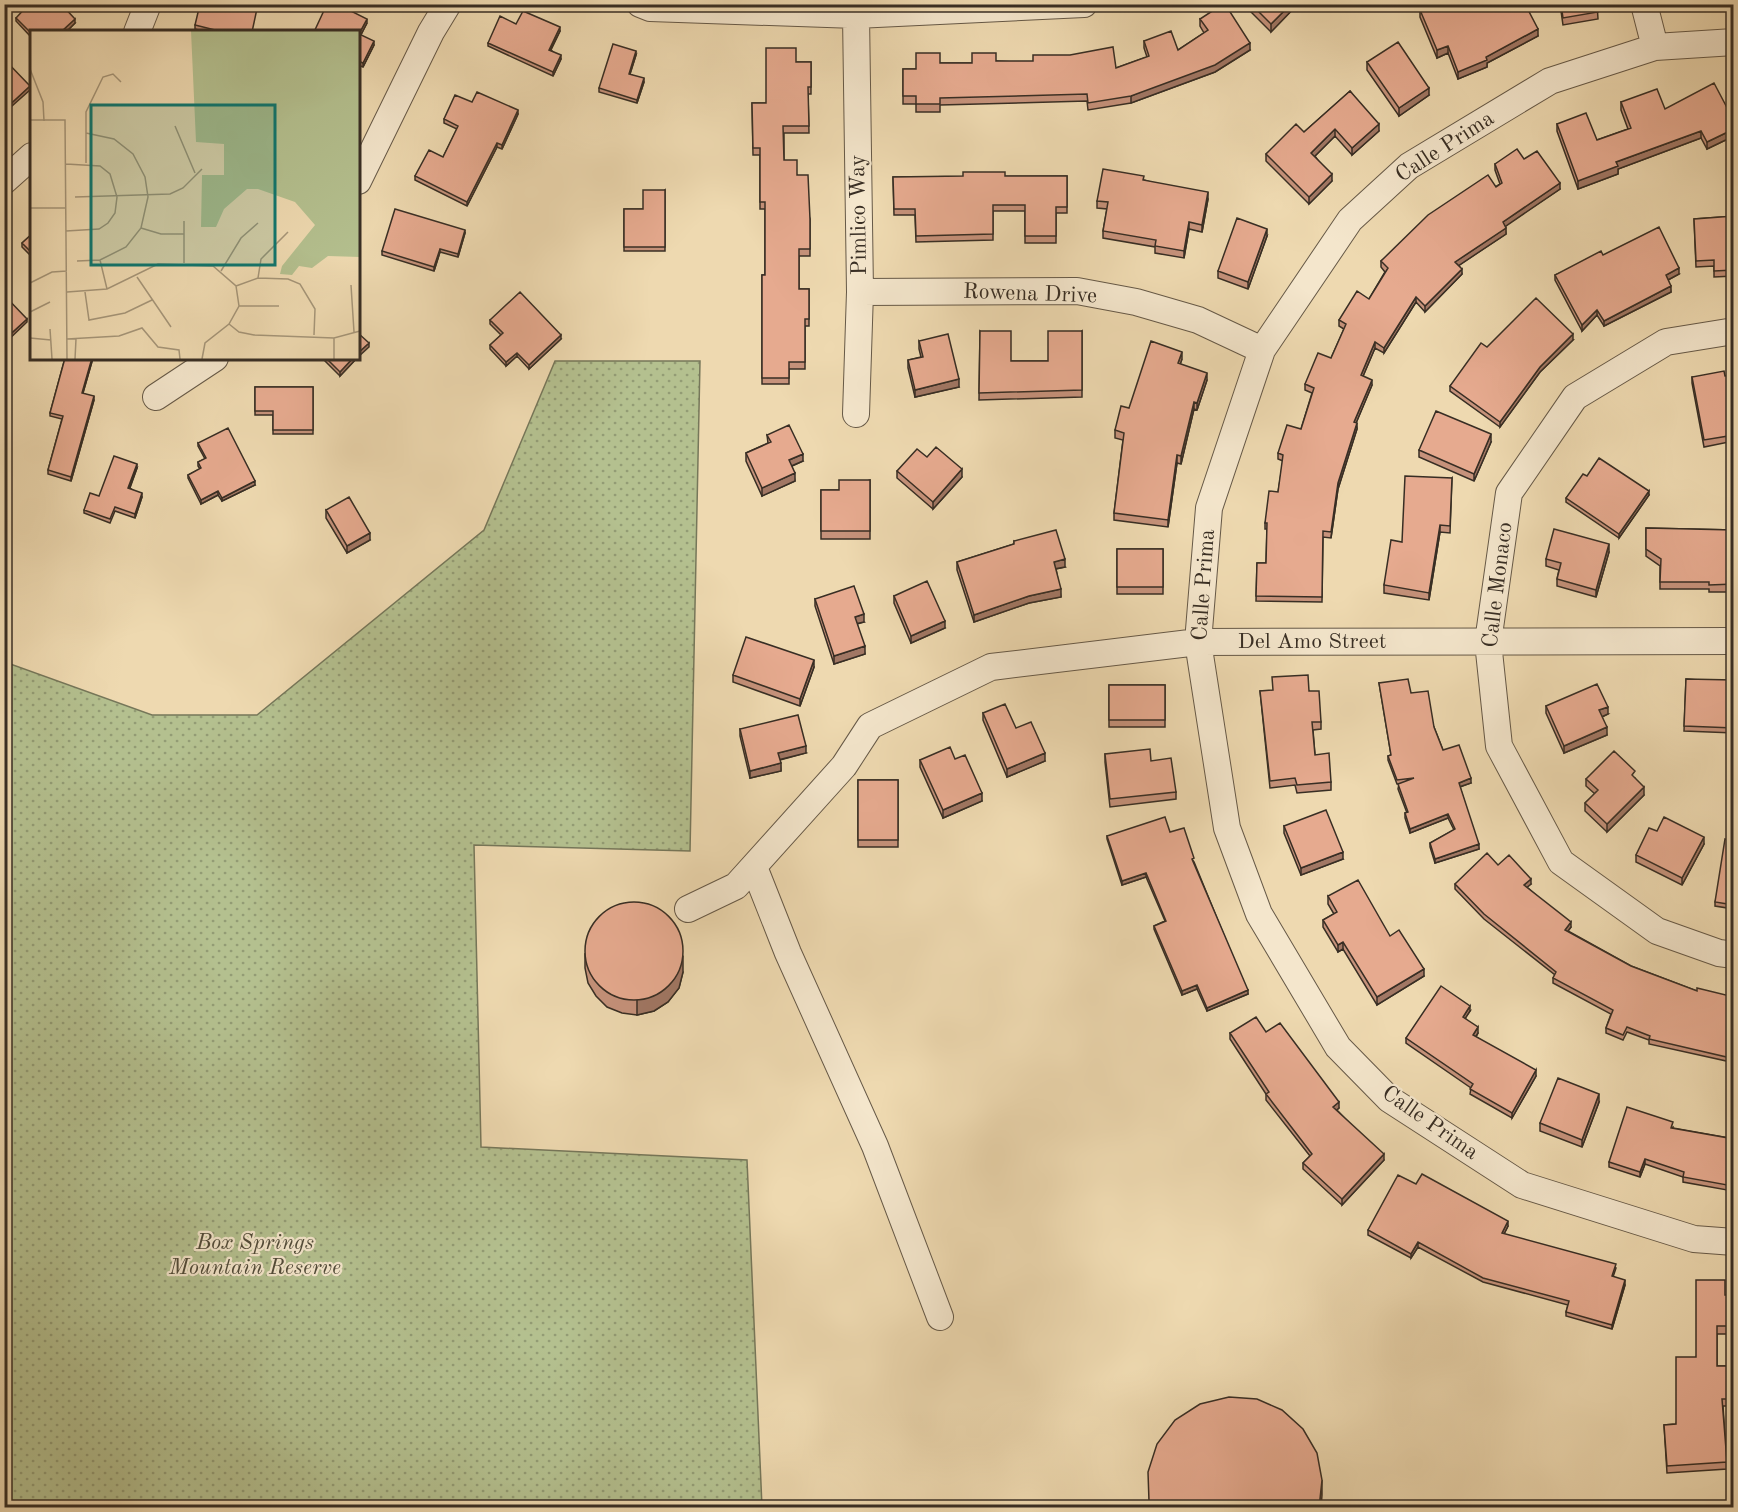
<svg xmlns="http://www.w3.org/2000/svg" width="1738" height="1512" font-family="'Old Standard TT',serif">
  <defs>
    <pattern id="park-dots" width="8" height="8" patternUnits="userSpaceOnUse" patternTransform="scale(1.5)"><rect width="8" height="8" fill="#b4c08f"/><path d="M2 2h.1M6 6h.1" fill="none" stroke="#939c75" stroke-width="1.8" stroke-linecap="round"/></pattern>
  </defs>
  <rect width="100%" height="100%" fill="#eed9b0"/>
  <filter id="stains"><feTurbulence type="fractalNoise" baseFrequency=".00333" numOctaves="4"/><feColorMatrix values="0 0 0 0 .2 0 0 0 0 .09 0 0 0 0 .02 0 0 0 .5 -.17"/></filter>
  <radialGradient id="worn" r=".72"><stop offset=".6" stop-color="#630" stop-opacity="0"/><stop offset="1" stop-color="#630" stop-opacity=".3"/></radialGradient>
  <path fill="url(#park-dots)" stroke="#76775a" stroke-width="1.5" d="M555 361H700L690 851 474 845 481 1147 747 1160 762 1507H5V662L152 715H257L484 530Z"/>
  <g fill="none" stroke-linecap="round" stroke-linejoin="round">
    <g stroke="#665947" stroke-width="28">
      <path id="minor" d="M640 4 650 8 856 15 1084 4
        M1644 4 1655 47
        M856 15 860 292 856 414
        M137 32 148 4
        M1734 42 1655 47 1550 81 1409 166 1350 220 1262 350 1209 508 1198 642 1227 828 1259 914 1338 1047 1389 1099 1522 1185 1694 1239 1734 1242
        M4 181 32 156
        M358 181 431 32 448 4
        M860 292 1077 291 1136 302 1198 320 1262 350
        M1734 331 1666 342 1575 397 1509 493 1488 642 1499 746 1561 862 1657 931 1719 953 1734 955
        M156 397 215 358
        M754 867 788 953 875 1146 940 1317
        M688 909 736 886 844 766 870 726 991 667 1198 642 1734 641"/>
    </g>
    <use href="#minor" stroke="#f4e6cc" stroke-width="26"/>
  </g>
  <path fill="#c6927b" stroke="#382e24" stroke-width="1.5" d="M1246 4H1298L1271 32 1246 7Z
    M1533 4V6L1527 9 1538 36 1487 63V67L1458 79 1448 53 1437 58 1420 17V10Z
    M1560 4H1597L1598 19 1563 25Z
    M16 18 75 23 66 32H32V38L16 21Z
    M1200 19 1250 50 1215 72 1131 103 1088 110 1087 101 940 105V112H916V104H903V69H916L940 63H972L996 61 1116 68 1147 57 1144 48V41L1178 50 1204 33 1200 26Z
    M367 23 361 35 374 45 363 67 358 65V32Z
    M516 24 560 31 551 50 561 59 553 76 488 46V43Z
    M195 25 253 32H206L195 29Z
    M636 55 630 74 644 82 637 103 599 92V88Z
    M796 62H811V94H808L809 133H784V160L797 175 810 219V256H799V289H809V326H805V369H789V384H762V275H765V209H760V155H753L752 103H766Z
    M1367 62 1429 95 1399 116 1367 70Z
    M1350 91 1379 131 1352 155 1335 136 1315 156 1332 181 1309 204 1266 161V154L1304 132Z
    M472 102 518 114 502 149 497 147 467 206 415 180V176L443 157 457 129 444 123V119Z
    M1621 102 1734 121V136L1707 149 1701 138 1618 169V174L1578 189 1557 131V124L1597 140 1628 129 1621 110Z
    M1524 159 1560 189 1505 226 1506 234 1459 265 1462 274 1425 312 1416 302 1384 353 1375 348 1363 376 1372 385 1356 423 1357 429 1338 489 1331 538 1323 537 1322 602 1256 601 1257 563H1266L1267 529H1265V523L1278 492 1283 461 1278 459V453L1301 429 1312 393 1305 390V384L1331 358 1344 329 1339 326V320L1369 299 1385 272 1381 267V261L1500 184 1495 170V164Z
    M1067 176V213H1056V243H1025V211H993V240L916 242 915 215H894L893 177Z
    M1144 180 1208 199 1202 232 1189 229 1184 258 1155 253V247L1103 238V231L1107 209 1097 208V201Z
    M665 190V251H624V209H643Z
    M1734 216V276L1714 277V266L1696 267 1694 219Z
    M465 233 458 257 440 252 434 271 382 255V251Z
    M32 234V257L22 247V243Z
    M1267 236 1248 289 1218 278V271Z
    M1603 255 1679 274 1668 280 1671 292 1604 326 1597 315 1582 331 1555 280V275Z
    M490 320 561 339 529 369 517 356 506 366 490 349V345L501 335 490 324Z
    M980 331 1011 361H1048L1082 331V397L979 400Z
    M1573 340 1540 372 1500 427 1450 391V386L1487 347Z
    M919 341 959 387 915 397 908 368V360L921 357 919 349Z
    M65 358H93L83 393 94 400 71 481 48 474V470L62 419 50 416V413Z
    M322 358H357L340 376Z
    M1182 359 1180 364 1207 380 1197 410 1194 409 1181 464 1177 463 1168 527 1114 520V513L1123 440 1115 438V430L1129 408Z
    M1734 375V441L1704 447 1692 383V377L1725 376Z
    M255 387H313V434H273V415H255Z
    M767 435 803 461 792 466 795 481 762 496 746 461V453L768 443Z
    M1491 442 1474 481 1419 457V450Z
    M198 443 255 485 222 501 218 495 201 504 188 478V475L200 469 198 466V462L205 459 198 446Z
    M927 457 962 477 933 509 897 478V471Z
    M137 468 130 488 142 497 135 518 115 511 110 523 84 513V510L99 496Z
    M1587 476 1649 495 1619 538 1566 502V498Z
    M1452 478 1450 533 1440 532 1429 600 1384 593V585L1402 542Z
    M870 480V539H821V490H839Z
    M326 510 370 540 347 553 326 518Z
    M1646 528 1734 530V592H1709V589H1660V566L1646 556Z
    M1014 541 1065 567 1056 569 1061 597 1029 603 974 622 957 570V562L1014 544Z
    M1117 549H1163V594H1117Z
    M1609 552 1596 597 1557 586V579L1559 570 1546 566V559Z
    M894 596 945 628 911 643 894 603Z
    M815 599 864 622 857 624 865 654 834 664 815 606Z
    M814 667 800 706 733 682V675Z
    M1686 679 1734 683V733L1684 731Z
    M1379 683 1411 693 1434 727 1443 750 1471 783 1460 787 1479 849 1435 863 1430 847V843L1454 830 1448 818 1410 833 1405 818V813H1407L1398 789 1399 784H1397L1388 760V756L1391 755Z
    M1109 685H1165V727H1109Z
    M1260 691H1309L1321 722V729L1313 730 1315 755 1331 782V790L1297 793 1295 785 1270 788Z
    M1546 706 1608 714 1602 717 1607 735 1564 753 1546 713Z
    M983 713 1016 728 1045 761 1007 777 983 720Z
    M740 729 806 753 780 760 781 771 750 778 740 736Z
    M1105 754 1151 761 1176 792V799L1110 807 1105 762Z
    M955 759 982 801 943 818 920 767V760Z
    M1635 778 1644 795 1607 832 1585 811V803L1595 794 1586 786V779Z
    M858 780H898V847H858Z
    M1284 826 1343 859 1301 875 1284 833Z
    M1657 831 1704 844 1682 885 1636 862V855Z
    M1170 832 1194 862 1248 994 1207 1011 1197 989 1182 995 1154 929V926L1165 921 1146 877 1122 885 1107 839V836Z
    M1734 841V909L1715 906V902Z
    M1498 865 1531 884 1527 887 1571 927 1568 931 1631 966 1697 991 1730 1000 1728 1010 1734 1011V1051L1731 1062 1649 1044V1040L1627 1032 1623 1040 1606 1033V1028L1611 1014 1553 983V978L1555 975 1484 919 1455 889V884Z
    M1328 896 1390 936 1424 976 1377 1005 1343 949 1338 952 1323 927V920L1334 914 1328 904Z
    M585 954 683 972 679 988 668 1002 654 1011 637 1015 622 1013 607 1007 596 996 588 983 585 968Z
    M1470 1011 1465 1018 1478 1033 1476 1037 1536 1076 1512 1118 1470 1094 1471 1088 1406 1043V1038Z
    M1266 1032 1339 1108 1337 1110 1384 1160 1342 1205 1303 1169V1163L1310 1156 1266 1100V1094L1230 1039V1033Z
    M1599 1102 1582 1147 1540 1131V1123Z
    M1673 1127V1128L1734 1139V1154L1727 1190 1683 1182V1177L1645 1164 1640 1177 1609 1167V1162Z
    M1416 1184 1508 1226 1504 1234 1616 1268 1613 1277 1625 1285 1612 1329 1566 1316V1312L1568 1305 1483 1282 1418 1247 1411 1258 1368 1235V1230Z
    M1725 1295H1734V1334H1717V1366H1731V1406H1723L1727 1469 1667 1473 1664 1425 1676 1424 1696 1357Z"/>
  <path fill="#a17764" stroke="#382e24" stroke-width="1.5" d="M1291 4H1298L1271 32V24Z
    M1524 4H1533V6L1524 10Z
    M75 19V23L66 32H63V30Z
    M367 19V23L359 38V34Z
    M560 27V31L549 53V50Z
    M1538 29V36L1487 63V67L1458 79V72Z
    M374 41V45L363 67V63Z
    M1250 43V50L1215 72 1131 103V96Z
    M1448 46V53L1437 58V50Z
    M636 51V55L629 77V74Z
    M561 55V59L553 76V72Z
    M644 78V82L637 103V100Z
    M30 86V90L4 113V110Z
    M1429 88V95L1399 116V108Z
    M518 110V114L502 149V145Z
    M1379 124V131L1352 155V148Z
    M1335 129V136L1311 160V153Z
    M1734 129V136L1707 149V142Z
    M1701 131V138L1618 169V174L1578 189V181L1616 162Z
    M497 143V147L467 206V202Z
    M1332 174V181L1309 204V197Z
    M1560 183V189L1503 228V222Z
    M1208 192V199L1202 232V225Z
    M1189 222V229L1184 258V251Z
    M1506 228V234L1455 268V262Z
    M1267 229V236L1248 289V282Z
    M465 230V233L458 257V254Z
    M440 249V252L434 271V267Z
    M1679 268V274L1666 281V275Z
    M1462 269V274L1425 312V306Z
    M1671 286V292L1604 326V321Z
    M1416 297V302L1384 353V348Z
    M1597 310V315L1582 331V325Z
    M27 319V322L4 344V340Z
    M1573 334V340L1540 372 1500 427V422L1540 367Z
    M561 335V339L529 369V365Z
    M1375 342V348L1361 381V375Z
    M369 343V347L358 357V353Z
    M1182 352V359L1178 371V363Z
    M517 353V356L506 366V362Z
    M92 358H93L82 396V393Z
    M353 358H357L340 376V372Z
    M1207 373V380L1197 410V403Z
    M959 379V387L915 397V390Z
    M1372 380V385L1354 428V422Z
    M94 396V400L71 481V477Z
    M1194 402V409L1181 464V456Z
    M1357 423V429L1338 489 1331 538 1338 483Z
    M1491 434V442L1474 481V474Z
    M803 454V461L789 467V460Z
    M1177 455V463L1168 527V520Z
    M137 464V468L128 492V488Z
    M962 469V477L933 509V502Z
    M795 473V481L762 496V488Z
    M255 481V485L222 501V498Z
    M218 491V495L201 504V500Z
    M1649 491V495L1619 538V534Z
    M142 493V497L135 518V514Z
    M1440 525V532L1429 600V593Z
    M370 533V540L347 553V546Z
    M1609 544V552L1596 597V590Z
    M1065 559V567L1054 569V562Z
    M1061 589V597L1029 603 974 622V615L1029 596Z
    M864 614V622L855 624V617Z
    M945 621V628L911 643V636Z
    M865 646V654L834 664V656Z
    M814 660V667L800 706V699Z
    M1608 707V714L1599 718V710Z
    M1607 727V735L1564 753V746Z
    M806 746V753L778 760V753Z
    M1045 753V761L1007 777V769Z
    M781 763V771L750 778V771Z
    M1471 778V783L1459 787V783Z
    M1644 787V795L1607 832V824Z
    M982 793V801L943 818V810Z
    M1448 814V818L1410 833V829Z
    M1704 837V844L1682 885V878Z
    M1479 844V849L1435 863V859Z
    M1343 852V859L1301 875V868Z
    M1146 873V877L1122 885V881Z
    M1531 879V884L1524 890V885Z
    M1571 922V927L1565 935V930Z
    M1343 942V949L1338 952V945Z
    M683 957V972L679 988 668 1002 654 1011 637 1015V1000Z
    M1424 969V976L1377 1005V997Z
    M1197 985V989L1182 995V991Z
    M1248 990V994L1207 1011V1008Z
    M1470 1006V1011L1463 1022V1017Z
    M1478 1027V1033L1473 1041V1035Z
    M1536 1070V1076L1512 1118V1113Z
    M1599 1094V1102L1582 1147V1140Z
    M1339 1102V1108L1333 1113V1107Z
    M1734 1149V1154L1727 1190V1185Z
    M1384 1154V1160L1342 1205V1199Z
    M1645 1159V1164L1640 1177V1172Z
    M1508 1221V1226L1502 1238V1233Z
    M1418 1242V1247L1411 1258V1254Z
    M1625 1280V1285L1612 1329V1325Z
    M1322 1480V1495L1321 1508H1319Z"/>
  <path fill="#e6aa8f" stroke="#382e24" stroke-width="1.5" d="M29 4H61L75 19 63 30 65 32H32V34L16 18Z
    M200 4H258L252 32H223L195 25Z
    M327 4H337L367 19 359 34 374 41 363 63 358 61V32H314Z
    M1223 4H1225L1250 43 1215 65 1131 96 1088 103 1087 94 940 98V104H916V96H903V69H916V53H940V63H972V53H996V61H1033V55H1070L1113 47 1116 68 1149 56 1144 41 1171 31 1178 50 1208 30 1200 19Z
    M1251 4H1291L1271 24Z
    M1433 4H1525L1538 29 1486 57 1487 60 1458 72 1448 46 1437 50 1420 10Z
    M1561 4H1597L1598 12 1563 18Z
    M523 11 560 27 549 50 561 55 553 72 488 43 500 16 516 24Z
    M1398 42 1429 88 1399 108 1367 62Z
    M613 44 636 51 629 74 644 78 637 100 599 88Z
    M766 48H796V62H811V87H808L809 126H783L784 160H797V175H808L810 219V249H799V289H809V319H805V362H789V378H762V275H765V202H760V148H753L752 103H766Z
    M4 59 30 86 4 110Z
    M1714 83 1734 121V129L1707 142 1701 131 1616 162 1618 166 1578 181 1557 124 1586 113 1597 140 1631 128 1621 102 1657 89 1665 109Z
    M1350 91 1379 124 1352 148 1335 129 1311 153 1332 174 1309 197 1266 154 1296 124 1304 132Z
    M477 92 518 110 502 145 497 143 467 202 415 176 429 150 443 157 458 126 444 119 455 95 472 102Z
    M1517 149 1524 159 1537 151 1560 183 1503 222 1506 228 1455 262 1462 269 1425 306 1416 297 1384 348 1375 342 1361 375 1372 380 1354 422 1357 423 1338 483 1331 532 1323 531 1322 597 1256 596 1257 563H1266L1267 523H1265L1269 491 1278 492 1283 455 1278 453 1287 425 1301 429 1314 388 1305 384 1318 353 1331 358 1346 324 1339 320 1357 291 1369 299 1388 268 1381 261 1428 215 1488 175 1496 187 1502 183 1495 164Z
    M1103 169 1144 176 1143 180 1208 192 1202 225 1189 222 1184 251 1155 246 1156 240 1103 231 1108 202 1097 201Z
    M963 172H1005V176H1067V207H1056V236H1025V205H993V234L916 236 915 209H894L893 177 963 176Z
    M643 190H665V247H624V209H643Z
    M395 209 465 230 458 254 440 249 434 267 382 251Z
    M1734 216V270L1714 271V260L1696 261 1694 219Z
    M1237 218 1267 229 1248 282 1218 271Z
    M1659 227 1679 268 1666 275 1671 286 1604 321 1597 310 1582 325 1555 275 1601 251 1603 255Z
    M32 234V253L22 243Z
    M520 292 561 335 529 365 517 353 506 362 490 345 503 333 490 320Z
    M4 295 27 319 4 340Z
    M1536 298 1573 334 1540 367 1500 422 1450 386 1481 343 1487 347Z
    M980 331H1011V361H1048V331H1082V390L979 393Z
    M358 333 369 343 358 353Z
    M948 334 959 379 915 390 908 360 923 357 919 341Z
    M1151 341 1182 352 1178 363 1207 373 1197 403 1194 402 1181 456 1177 455 1168 520 1114 513 1124 433 1115 430 1121 406 1129 408Z
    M65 358H92L82 393 94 396 71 477 48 470 63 416 50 413Z
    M326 358H353L340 372Z
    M1724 371 1725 376 1734 375V435L1704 440 1692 377Z
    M255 387H313V430H273V411H255Z
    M1436 411 1491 434 1474 474 1419 450Z
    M789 425 803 454 789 460 795 473 762 488 746 453 771 442 767 435Z
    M228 428 255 481 222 498 218 491 201 500 188 475 201 468 198 462 206 458 198 443Z
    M936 447 962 469 933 502 897 471 917 449 927 457Z
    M114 456 137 464 128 488 142 493 135 514 115 507 110 519 84 510 90 493 99 496Z
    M1599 458 1649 491 1619 534 1566 498 1583 474 1587 476Z
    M1405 476 1452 478 1450 526 1440 525 1429 593 1384 585 1391 540 1402 542Z
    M839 480H870V531H821V490H839Z
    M349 497 370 533 347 546 326 510Z
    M1646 528 1734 530V584L1709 585V582H1660L1661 559 1646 549Z
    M1554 529 1609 544 1596 590 1557 579 1561 563 1546 559Z
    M1056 530 1065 559 1054 562 1061 589 1029 596 974 615 957 562 1014 544V541Z
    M1117 549H1163V587H1117Z
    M927 581 945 621 911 636 894 596Z
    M854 586 864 614 855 617 865 646 834 656 815 599Z
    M746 637 814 660 800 699 733 675Z
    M1308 675 1309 691H1319L1321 722H1312L1315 755 1329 753 1331 782 1297 785 1295 778 1270 781 1260 691 1273 690 1272 677Z
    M1408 679 1411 693 1428 691 1434 727 1443 750 1459 745 1471 778 1459 783 1479 844 1435 859 1430 843 1455 829 1448 814 1410 829 1405 813 1408 812 1398 784 1414 778 1397 780 1388 756 1391 755 1379 683Z
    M1686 679 1733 680 1734 728 1684 726Z
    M1597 684 1608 707 1599 710 1607 727 1564 746 1546 706Z
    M1109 685H1165V720H1109Z
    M1005 704 1016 728 1031 722 1045 753 1007 769 983 713Z
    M798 715 806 746 778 753 781 763 750 771 740 729Z
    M950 747 955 759 965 755 982 793 943 810 920 760Z
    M1150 749 1151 761 1171 758 1176 792 1110 799 1105 754Z
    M1614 751 1635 771 1632 775 1644 787 1607 824 1585 803 1598 790 1586 779Z
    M858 780H898V840H858Z
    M1326 810 1343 852 1301 868 1284 826Z
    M1165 817 1170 832 1184 828 1194 858 1192 859 1248 990 1207 1008 1197 985 1182 991 1154 926 1166 921 1146 873 1122 881 1107 836Z
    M1664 817 1704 837 1682 878 1636 855 1649 828 1657 831Z
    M1725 839 1734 841V905L1715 902Z
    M1487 853 1498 865 1509 855 1531 879 1524 885 1571 922 1565 930 1631 966 1697 991V988L1730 996 1727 1009 1734 1011V1046L1731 1058 1649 1039 1650 1036 1627 1027 1623 1035 1606 1028 1613 1010 1553 978 1556 972 1484 914 1455 884Z
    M1358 880 1390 936 1399 930 1424 969 1377 997 1343 942 1338 945 1323 920 1337 912 1328 896Z
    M585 951a49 49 0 1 1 98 0a49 49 0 1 1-98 0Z
    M1441 986 1470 1006 1463 1017 1478 1027 1473 1035 1536 1070 1512 1113 1470 1089 1473 1084 1406 1038Z
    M1256 1017 1266 1032 1280 1023 1339 1102 1333 1107 1384 1154 1342 1199 1303 1163 1312 1154 1266 1094 1269 1092 1230 1033Z
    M1558 1078 1599 1094 1582 1140 1540 1123Z
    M1627 1107 1673 1122 1671 1128 1734 1139V1149L1727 1185 1683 1177 1684 1172 1645 1159 1640 1172 1609 1162Z
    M1422 1174 1508 1221 1502 1233 1616 1264 1612 1276 1625 1280 1612 1325 1566 1312 1569 1301 1483 1278 1418 1242 1411 1254 1368 1230 1398 1175 1416 1184Z
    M1696 1280H1725V1295H1734V1326H1717V1366H1731V1399H1722L1727 1462 1667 1466 1664 1425 1676 1424V1357H1696Z
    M1229 1397 1257 1399 1282 1410 1303 1429 1317 1453 1322 1480 1319 1508H1152L1149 1501 1148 1472 1157 1444 1175 1420 1200 1404Z"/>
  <g text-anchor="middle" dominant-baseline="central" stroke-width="4.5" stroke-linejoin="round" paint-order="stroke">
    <g font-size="22" fill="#382e24" stroke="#f4e6cc">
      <text transform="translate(1445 147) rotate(-33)">Calle Prima</text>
      <text transform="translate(859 215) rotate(-91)">Pimlico Way</text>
      <text transform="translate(1030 294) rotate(2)">Rowena Drive</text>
      <text transform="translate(1204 585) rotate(-86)">Calle Prima</text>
      <text transform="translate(1498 585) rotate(-83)">Calle Monaco</text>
      <text x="1312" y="642">Del Amo Street</text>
      <text transform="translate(1430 1123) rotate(35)">Calle Prima</text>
    </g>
    <g font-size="22" font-style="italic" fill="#514b39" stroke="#f4e6cc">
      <text x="255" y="1243">Box Springs<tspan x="255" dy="25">Mountain Reserve</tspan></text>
    </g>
  </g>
  <g transform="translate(30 30)">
    <rect width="330" height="330" fill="#eed9b0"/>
    <path d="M161 1H330V227L298 226 282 238 269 236 262 245 250 244 252 236 285 195 265 172 228 159H217L194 179 186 197H171L172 145H194V114L166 112Z" fill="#b4c08f"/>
    <path fill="none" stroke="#a59578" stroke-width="1.5" d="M0 39 13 72 14 91M0 90H35L37 329M145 96 165 143M56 133V82L73 47 83 44 91 52M36 134 70 136 80 144 87 167 85 183 78 193 69 199 36 201M45 167 140 164 153 158 172 139M0 178H36M154 191V233M111 198 131 204H154M70 230 77 259M47 231 70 230 96 217 111 198 118 167 115 147 103 124 84 109 56 103M191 241 211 208 228 193M107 247 141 297M228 248 231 229 258 202M0 253 22 242 37 241M321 255 324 302M206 256 228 248 258 249 270 254 285 279 284 305M37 262 77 259 128 234 183 236 206 256 209 276 199 294 175 313 172 329M55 262 59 290 95 283 122 270M209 276H249M0 282 20 272M199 294 209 302 224 305 304 308 330 301M20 299 22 329M0 308 21 310M304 308V329M37 309 89 306 112 298 128 317 149 320 150 329M45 329 46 309"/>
    <path fill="#0f766e" fill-opacity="0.15" stroke="#0f766e" stroke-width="3" d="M61 75H245V235H61Z"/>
    <rect width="330" height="330" fill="none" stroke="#382e24" stroke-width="3"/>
  </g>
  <rect width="1738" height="1512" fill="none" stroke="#eed9b0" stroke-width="24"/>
  <rect x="6" y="6" width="1726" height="1500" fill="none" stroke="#382e24" stroke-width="3"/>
  <rect x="12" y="12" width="1714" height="1488" fill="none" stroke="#382e24" stroke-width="1.5"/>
  <rect width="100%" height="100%" filter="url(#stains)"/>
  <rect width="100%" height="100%" fill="url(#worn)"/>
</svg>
